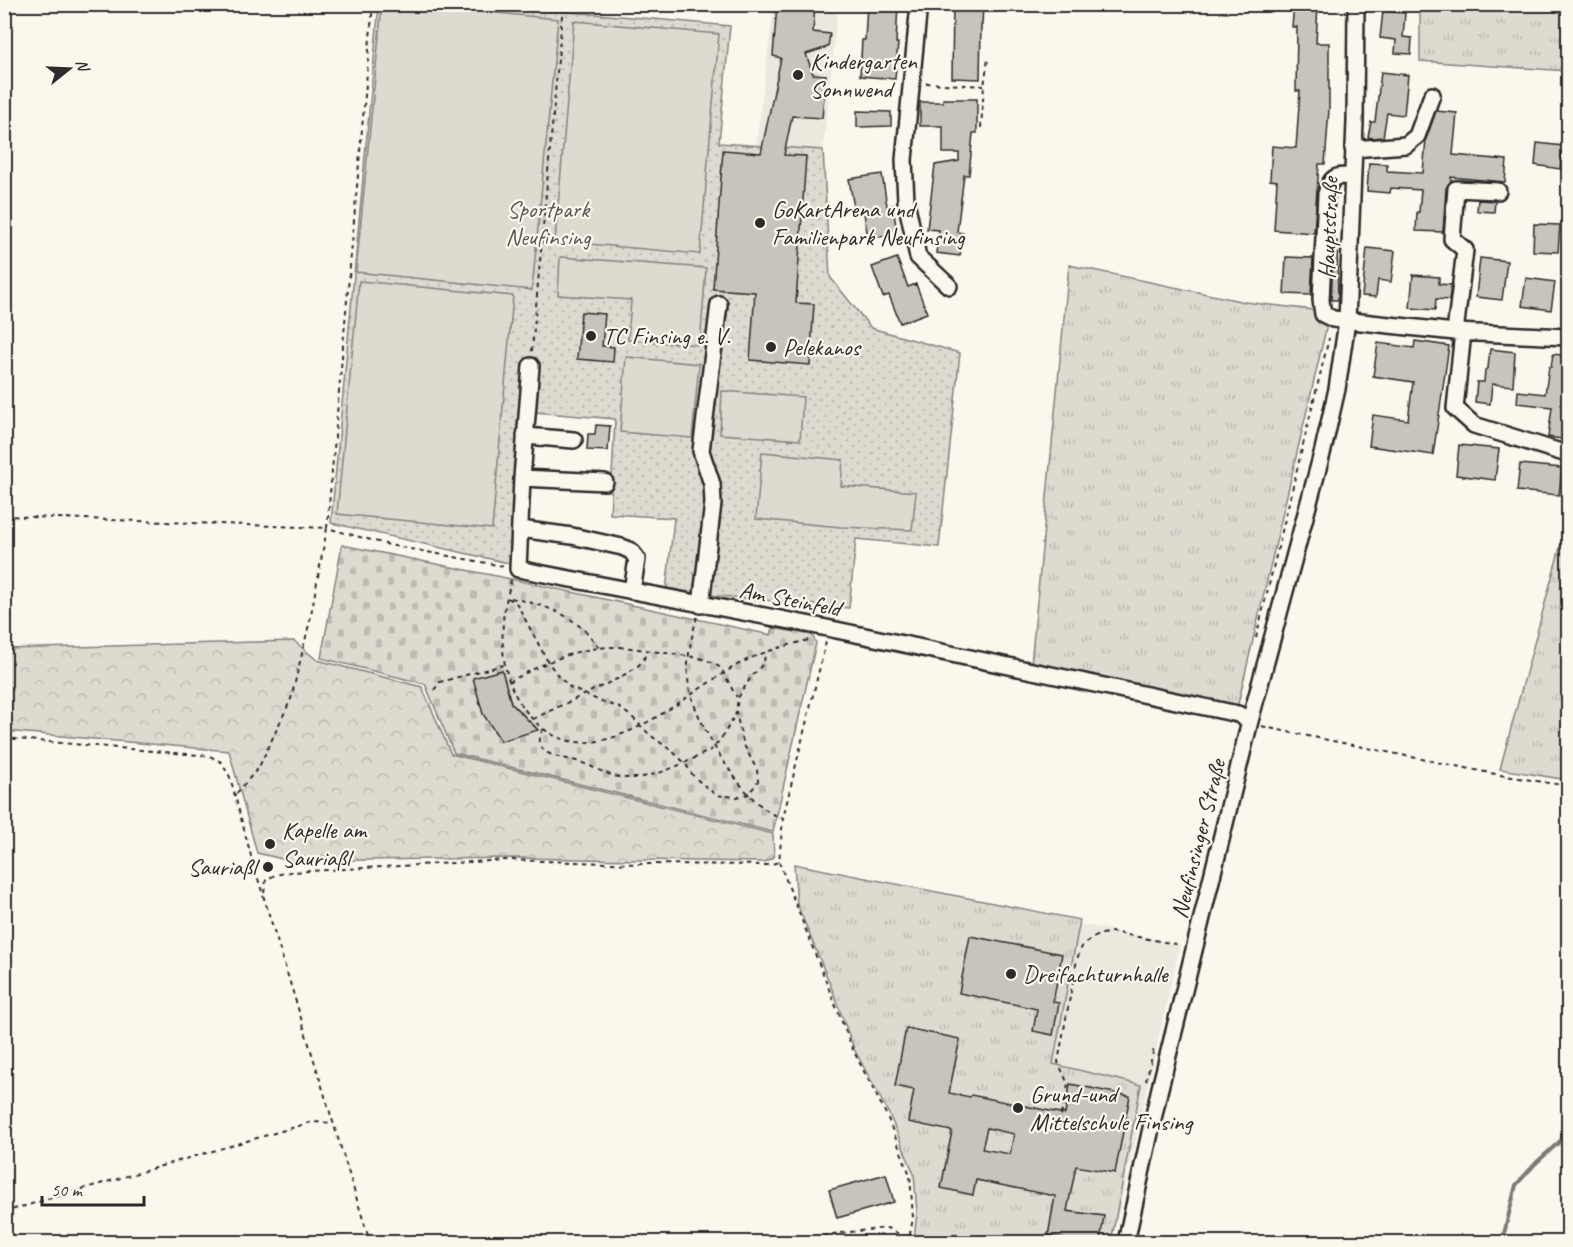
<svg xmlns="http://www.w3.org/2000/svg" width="1573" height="1247" font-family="Caveat,sans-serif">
  <defs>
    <pattern id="grass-tufts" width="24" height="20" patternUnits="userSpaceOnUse" patternTransform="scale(1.5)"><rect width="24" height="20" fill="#dddad0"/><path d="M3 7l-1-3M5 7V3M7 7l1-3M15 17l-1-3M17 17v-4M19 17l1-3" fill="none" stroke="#bebbb3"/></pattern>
    <pattern id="forest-crowns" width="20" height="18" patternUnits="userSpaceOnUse" patternTransform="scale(1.5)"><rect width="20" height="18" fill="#dddad0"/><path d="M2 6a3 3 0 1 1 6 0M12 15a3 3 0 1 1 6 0" fill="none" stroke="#bebbb3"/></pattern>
    <pattern id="cemetery-stones" width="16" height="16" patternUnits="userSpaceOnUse" patternTransform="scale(1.5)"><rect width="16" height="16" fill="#dddad0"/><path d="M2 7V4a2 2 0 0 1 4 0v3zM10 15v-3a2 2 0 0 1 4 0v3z" fill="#bebbb3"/></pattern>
    <pattern id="park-dots" width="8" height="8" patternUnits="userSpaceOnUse" patternTransform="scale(1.5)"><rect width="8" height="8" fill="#dddad0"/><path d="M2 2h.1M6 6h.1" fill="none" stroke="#bebbb3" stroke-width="1.8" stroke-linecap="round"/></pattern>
  </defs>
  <rect width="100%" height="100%" fill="#fbf7ec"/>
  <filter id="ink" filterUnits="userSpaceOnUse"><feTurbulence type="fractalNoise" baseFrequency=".0167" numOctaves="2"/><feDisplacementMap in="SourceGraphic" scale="12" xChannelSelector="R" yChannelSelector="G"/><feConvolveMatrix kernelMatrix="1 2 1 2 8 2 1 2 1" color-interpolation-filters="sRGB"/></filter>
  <g filter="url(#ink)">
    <path fill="#ebe8de" d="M774 5H838L823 150 756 146Z
      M794 864 1180 945 1112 1242H923L921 1166Z"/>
    <path fill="url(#grass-tufts)" stroke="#84827e" stroke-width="1.5" d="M1420 5H1568V71L1420 61Z
      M1069 265 1245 302 1330 312 1237 708 1031 665Z
      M1568 518V780L1500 769Z
      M794 864 1080 920 1053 1064 1141 1085 1111 1242H915L914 1238 917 1213 914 1174 890 1116 854 1049 832 989 797 904Z"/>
    <path fill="url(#forest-crowns)" stroke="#84827e" stroke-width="1.5" d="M294 641 317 660 422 687 451 754 773 834 774 857 765 862 513 858 291 861 257 853 229 751 5 731V649Z"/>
    <path fill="url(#cemetery-stones)" stroke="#84827e" stroke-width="1.5" d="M342 545 511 579 771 635 773 628 812 635 816 643 773 832 454 753 425 684 321 658Z"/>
    <path fill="url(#park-dots)" stroke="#84827e" stroke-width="1.5" d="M379 5C496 4 613 15 730 26L719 143 823 150 830 277 871 328 960 353 939 547 856 539 849 608 666 591 674 518 610 514 615 419 523 411 513 564 331 523Z"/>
    <path fill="#dddad0" stroke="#84827e" stroke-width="1.5" d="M382 5H413L558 19 532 290 356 272Z
      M574 21 719 34 700 254 555 241Z
      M560 257 706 268 700 345 628 340 631 300 558 295Z
      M359 281 513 296 492 529 337 514Z
      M626 357 699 364 692 438 620 432Z
      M722 391 803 397 800 440 720 434Z
      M762 452 843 460 841 486 916 492 912 530 841 527 756 519Z"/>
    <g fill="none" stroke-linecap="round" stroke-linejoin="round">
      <path stroke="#7b7a75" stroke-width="4" d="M1502 1242 1516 1185 1536 1163 1568 1134"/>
    </g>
    <path fill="#c7c4bc" stroke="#2b2b2b" stroke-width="1.5" fill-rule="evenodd" d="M777 4H815L813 32 830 34 828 47 806 54 813 74 826 75 822 118 792 116 784 155 806 156 796 303 814 304 810 365 750 360 755 292 713 289 723 150 761 153 781 58 773 56Z
      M867 4H898L896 43H898L895 79 860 76 862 40H865Z
      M953 4H983L982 25H981L980 79 952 78Z
      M1294 4H1318L1316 43H1329V109L1325 164H1319L1314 233 1274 230 1277 181 1270 180 1272 146 1296 148 1300 91H1296L1297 27H1292Z
      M1383 11 1405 13 1403 37 1412 38 1411 54 1395 53 1396 40 1380 38Z
      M1381 72 1408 75 1404 115 1387 113 1383 137 1373 138 1368 137 1371 122H1375Z
      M943 99H977V133H973L969 175H964L957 232 963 233 960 256 936 253 939 230 927 229 935 165 959 161V153H943V126H920V102H943Z
      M857 111 891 112V126L857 127Z
      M1436 111 1457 113 1453 155 1507 160 1505 182 1451 177V181L1446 188 1443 232 1416 231 1417 212H1419L1421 190 1391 188 1390 193 1367 191 1369 163 1387 164V171L1423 173 1426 139Z
      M1537 143 1563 146 1560 169 1535 165Z
      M882 174 887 206 893 205 897 234 868 239 864 213 855 214 849 179Z
      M1478 200 1495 201 1494 212 1477 211Z
      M1534 224 1560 225 1558 252 1533 251Z
      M1337 241 1338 300H1331L1334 242Z
      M1367 248 1395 251 1391 282 1378 280 1376 297 1362 296Z
      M1286 257 1313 258 1311 295 1284 294Z
      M897 258 908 287 916 284 927 313 900 323 889 295 883 297 872 267Z
      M1480 258 1507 261 1502 300 1476 297Z
      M1413 275 1439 277V284L1451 285 1449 300 1436 299 1435 310 1410 308Z
      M1526 278 1555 282 1551 310 1522 306Z
      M581 312 605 314 602 346 614 347 613 362 577 359Z
      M1415 341 1449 346 1433 455 1369 446 1373 415 1408 420 1413 382 1373 376 1378 343 1414 348Z
      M1490 349 1515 352 1513 386 1492 384 1490 404 1475 402 1477 382H1484L1485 370 1488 368Z
      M1553 354 1569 356V440L1548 437 1552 407 1517 403 1518 391 1545 394 1549 367H1551Z
      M596 425 610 426 608 451 587 450 588 434H595Z
      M1459 445 1499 449 1495 480 1456 475Z
      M1520 464 1562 468 1559 495 1517 491Z
      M502 670 511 703 538 730 501 741 483 714 473 678Z
      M970 936 1062 954 1053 1002 1059 1003 1053 1035 1033 1031 1037 1009 959 993Z
      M906 1028 960 1039 949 1093 970 1097 971 1095 1065 1114 1070 1084 1130 1096 1115 1173 1076 1166 1067 1211 1104 1216 1100 1242H1081L1048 1236 1055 1196 976 1180 973 1195 941 1188 952 1131 908 1122 914 1090 895 1086ZM987 1128 1014 1134 1010 1154 982 1149Z
      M886 1174 894 1202 837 1218 829 1190Z"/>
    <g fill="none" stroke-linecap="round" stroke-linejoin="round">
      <g stroke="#2b2b2b" stroke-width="20">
        <path id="minor" d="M919 4 904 160 906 201 918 257 949 286
          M1353 149 1406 145 1417 136 1432 95
          M1352 176C1334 176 1332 176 1326 194L1321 300 1323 314 1333 319 1455 332 1568 337
          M1455 332 1465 250 1452 239 1456 189 1498 191
          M1463 332 1455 408 1474 425 1567 454
          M531 366 522 478 518 569 822 627 1238 714 1250 721
          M525 436 574 440
          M522 478 605 482
          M520 529 572 536 622 547 631 551 637 559 632 591
          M701 605 713 503 712 484 701 451 719 304
          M1126 1242 1159 1092 1196 942 1250 721 1323 450 1337 389 1347 321 1355 122 1356 4"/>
      </g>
      <path stroke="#2b2b2b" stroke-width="2" stroke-dasharray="4.5 4.5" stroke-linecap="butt" d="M373 4 327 528 389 545 503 566
        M4 5 17 4
        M926 83 984 86
        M981 128 984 86 988 59
        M532 351 563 4
        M4 516 327 528 310 620 291 699 259 767 236 794
        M511 580C508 594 504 607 503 621 501 656 505 687 529 715 592 790 685 690 745 661 765 651 788 645 809 640
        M508 598 517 604 548 662 559 677 571 688 600 701 618 707 631 716 650 735 672 751 685 763 694 777 716 795 737 797 749 794 758 781 757 770 744 745 740 730 736 712 738 698 751 677 764 663 765 652
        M511 598C548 606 577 615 599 648
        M697 617C691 639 685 664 689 686 695 722 746 810 783 818
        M1256 638 1329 338
        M826 642 783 818 779 862 853 1050 887 1116 910 1175 913 1218 909 1239
        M509 682C543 663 579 646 618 647 637 648 655 652 674 654 687 656 707 658 718 666 725 672 731 689 737 697
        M434 690 440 682 503 665
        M533 719 619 678 637 667 644 659 646 652
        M1262 726 1269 728 1500 775 1568 786
        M543 729C529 759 565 756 583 763 598 769 610 777 626 778 652 779 675 767 697 757 702 754 708 752 713 748 723 738 729 725 736 713
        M4 738 210 756 221 762 230 777 251 856 370 1242
        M264 893 266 880 275 875 290 872 508 860 640 864 768 865 779 862
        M1146 1081 1154 1048
        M1059 1124 1068 1084 1058 1062 1077 959 1083 944 1098 935 1112 932 1180 945
        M4 1212 312 1122 334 1123
        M797 1242 833 1234 887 1228 909 1239 910 1242"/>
      <use href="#minor" stroke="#fbf7ec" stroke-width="15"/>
    </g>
  </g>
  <g fill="#2b2b2b" stroke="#fbf7ec" stroke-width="2">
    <circle cx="798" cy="75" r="6"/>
    <circle cx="760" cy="223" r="6"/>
    <circle cx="591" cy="336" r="6"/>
    <circle cx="771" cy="347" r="6"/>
    <circle cx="270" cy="844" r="6"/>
    <circle cx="268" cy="867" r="6"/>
    <circle cx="1011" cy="974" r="6"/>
    <circle cx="1018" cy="1108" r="6"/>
  </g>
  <g text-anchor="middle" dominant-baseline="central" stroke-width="4.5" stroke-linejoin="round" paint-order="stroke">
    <g font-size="24" fill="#2b2b2b" stroke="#fbf7ec" text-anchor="start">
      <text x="810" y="61">Kindergarten<tspan x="810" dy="28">Sonnwend</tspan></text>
      <text x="772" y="209">GoKartArena und<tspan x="772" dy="28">Familienpark Neufinsing</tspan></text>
      <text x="603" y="336">TC Finsing e. V.</text>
      <text x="783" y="347">Pelekanos</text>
      <text x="282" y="830">Kapelle am<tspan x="282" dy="28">Sauriaßl</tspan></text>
      <text x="256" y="867" text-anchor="end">Sauriaßl</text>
      <text x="1023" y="974">Dreifachturnhalle</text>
      <text x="1030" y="1094">Grund-und<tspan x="1030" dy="28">Mittelschule Finsing</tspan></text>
    </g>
    <g font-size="24" fill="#585754" stroke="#fbf7ec">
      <text x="548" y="209">Sportpark<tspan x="548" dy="28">Neufinsing</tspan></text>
    </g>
    <g font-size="24" fill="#2b2b2b" stroke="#fbf7ec">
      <text transform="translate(1328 228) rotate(-88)">Hauptstraße</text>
      <text transform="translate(790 599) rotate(11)">Am Steinfeld</text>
      <text transform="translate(1198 839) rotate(-76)">Neufinsinger Straße</text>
    </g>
  </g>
  <rect width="1573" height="1247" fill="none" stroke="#fbf7ec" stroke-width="24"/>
  <rect x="12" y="12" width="1549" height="1223" fill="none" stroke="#2b2b2b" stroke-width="2" filter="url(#ink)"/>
  <g transform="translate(69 69) rotate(72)" stroke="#fbf7ec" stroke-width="4.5" paint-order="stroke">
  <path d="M0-4.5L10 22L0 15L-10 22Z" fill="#2b2b2b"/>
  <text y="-9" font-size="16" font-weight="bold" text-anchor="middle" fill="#2b2b2b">N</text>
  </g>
  <path d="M42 1196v9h102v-9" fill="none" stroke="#2b2b2b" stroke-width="3"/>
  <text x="51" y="1196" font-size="18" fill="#2b2b2b" stroke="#fbf7ec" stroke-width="4.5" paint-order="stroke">50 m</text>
</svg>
